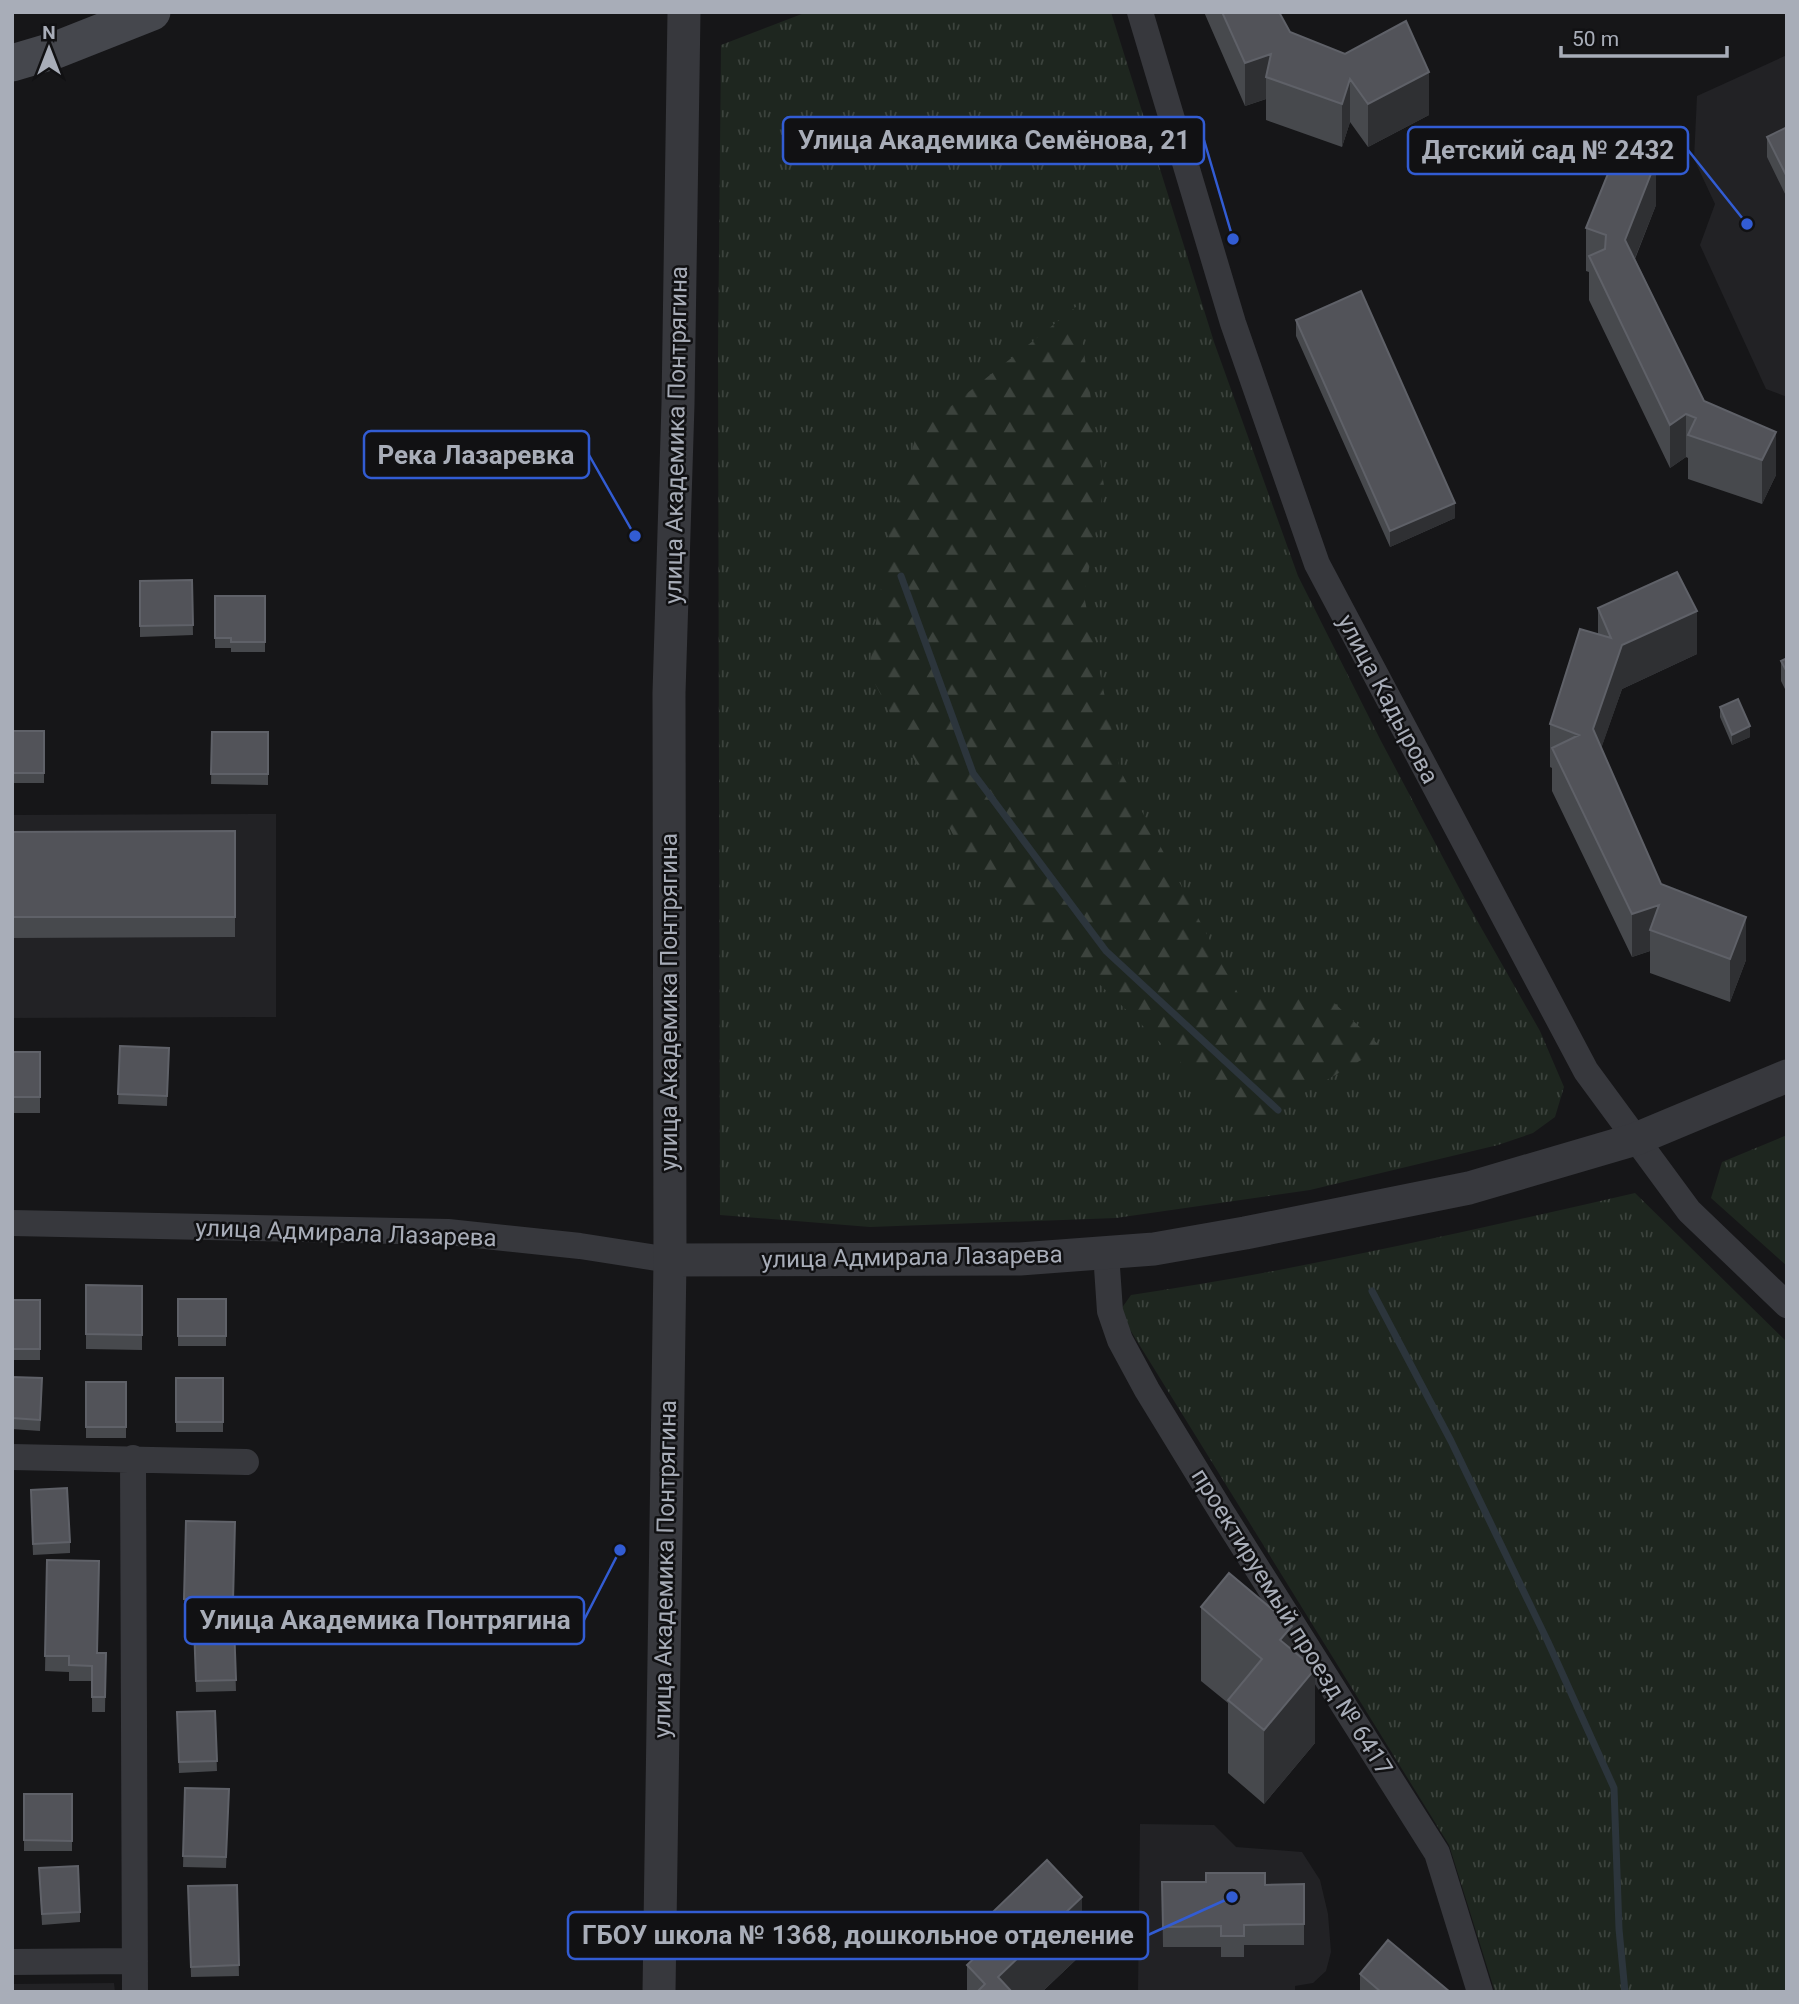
<svg xmlns="http://www.w3.org/2000/svg" width="1799" height="2004" font-family="Roboto,sans-serif">
  <defs>
    <pattern id="grass-tufts" width="24" height="20" patternUnits="userSpaceOnUse" patternTransform="scale(1.75)"><rect width="24" height="20" fill="#1e261f"/><path d="M3 7l-1-3M5 7V3M7 7l1-3M15 17l-1-3M17 17v-4M19 17l1-3" fill="none" stroke="#3c433d"/></pattern>
    <pattern id="forest-firs" width="22" height="20" patternUnits="userSpaceOnUse" patternTransform="scale(1.75)"><rect width="22" height="20" fill="#1e261f"/><path d="M5 1l3.5 6h-7zM16 11l3.5 6h-7z" fill="#3c433d"/></pattern>
  </defs>
  <rect width="100%" height="100%" fill="#161618"/>
  <path fill="#222225" d="M1787 55V397L1766 389 1700 245 1715 204 1694 159 1697 96Z
    M276 814V1017L12 1018V815Z
    M1140 1824 1214 1825 1236 1847 1302 1852 1320 1880 1328 1914 1331 1952 1326 1971 1313 1983 1295 1986V1992H1138Z
    M114 1983 115 1992H12V1984Z"/>
  <path fill="url(#grass-tufts)" d="M807 12H1111L1214 342 1298 576 1381 741 1466 901 1540 1031 1564 1087 1555 1117 1533 1133 1498 1145 1310 1190 1116 1218 870 1227 720 1215 718 351 721 45Z
    M1787 1135V1266L1711 1198 1722 1162Z
    M1635 1193 1787 1342V1992H1495L1449 1845 1119 1312 1131 1295C1301 1270 1468 1231 1635 1193Z"/>
  <path fill="url(#forest-firs)" d="M1077 306 1104 486 1084 596 1120 770 1241 999 1329 998 1382 1048 1247 1126 962 852 869 672 890 525 917 433Z"/>
  <g fill="none" stroke-linecap="round" stroke-linejoin="round">
    <path stroke="#2c353c" stroke-width="7" d="M901 576 973 773 1106 951 1278 1110
      M1372 1291 1451 1441 1548 1642 1614 1788 1619 1929 1625 1992"/>
    <path stroke="#37383d" stroke-width="26" d="M1140 12 1233 323 1317 564 1586 1071 1689 1211 1787 1305
      M12 1223 448 1232 580 1246 670 1260
      M1106 1253 1110 1311 1120 1340 1147 1390 1221 1511 1437 1853 1480 1992
      M12 1457 246 1462
      M133 1458 135 1992
      M12 1962 135 1961"/>
    <path stroke="#37383d" stroke-width="33" d="M670 1260 1020 1259 1154 1249 1245 1233 1469 1188 1636 1139 1787 1076
      M659 1992 670 1260 669 693 678 404 684 12"/>
    <path stroke="#45474d" stroke-width="37" d="M12 63 56 50 152 12"/>
  </g>
  <path fill="#47494d" d="M1204 12H1279L1290 32 1429 115 1368 147 1350 122 1342 147 1266 120V99L1245 106Z
    M1787 127V198L1767 157V137Z
    M1656 205 1635 259 1704 401 1776 475 1762 504 1688 479V458L1686 457 1670 468 1589 300V272L1586 271V228Z
    M1296 320 1455 518 1390 547 1296 336Z
    M192 580 193 635 140 637V581Z
    M215 596H265V652H231V648H215Z
    M1598 608 1697 654 1622 689 1601 748 1661 884 1746 960 1730 1002 1650 973V951L1632 957 1552 791V768L1550 767V724L1598 634Z
    M1787 658V693L1781 681V661Z
    M1720 707 1750 737 1732 745 1720 717Z
    M12 731H44V783H12Z
    M212 732H268V785L211 784Z
    M235 831V937L12 938V832Z
    M120 1046 169 1048 167 1106 118 1104Z
    M12 1052H40V1113H12Z
    M86 1285 142 1286V1350L86 1349Z
    M178 1299H226V1346H178Z
    M12 1300H40V1360H12Z
    M12 1377 42 1389 40 1431 12 1429Z
    M176 1378H223V1432H176Z
    M86 1382H126V1438H86Z
    M31 1500 70 1542V1553L33 1555Z
    M186 1521 235 1522 233 1611 184 1610Z
    M47 1560 98 1653H106L105 1712H92V1681H69V1672L45 1671Z
    M1201 1607 1292 1651 1315 1743 1264 1804 1228 1773V1703L1201 1681Z
    M234 1624 236 1691 196 1692 194 1625Z
    M215 1711 217 1771 179 1773 177 1712Z
    M185 1788 229 1789 226 1868 183 1867Z
    M24 1794H72V1851H24Z
    M39 1868 80 1912V1922L42 1925Z
    M1162 1882 1265 1885 1304 1884V1945H1244V1957H1221V1947H1163Z
    M237 1885 239 1976 191 1977 188 1886Z
    M971 1933 1082 1954 1042 1992H967V1965L971 1961Z
    M1360 1974 1450 1992H1360Z"/>
  <path fill="#2f3033" d="M1271 54 1266 77V99L1245 106V63Z
    M1429 72V115L1368 147V104Z
    M1350 79V122L1342 147V104Z
    M1656 161V205L1625 283V240Z
    M1686 414V457L1670 468V425Z
    M1776 432V475L1762 504V460Z
    M1455 503V518L1390 547V531Z
    M1697 611V654L1622 689 1593 772V729L1622 645Z
    M1750 726V737L1732 745V735Z
    M1659 905 1650 930V951L1632 957V914Z
    M1746 917V960L1730 1002V959Z
    M1292 1626V1696L1315 1669V1743L1264 1804V1730L1280 1640Z
    M1082 1897V1954L1042 1992H998V1977Z"/>
  <path fill="#525359" stroke="#5f6168" stroke-width="2" d="M1222 12H1279L1290 32 1345 54 1406 21 1429 72 1368 104 1350 79 1342 104 1266 77 1271 54 1245 63Z
    M1787 127V177L1767 137Z
    M1620 144 1656 161 1625 240 1704 401 1776 432 1762 460 1688 435 1696 418 1686 414 1670 425 1589 256 1605 249 1606 235 1586 228Z
    M1361 291 1455 503 1390 531 1296 320Z
    M1677 572 1697 611 1622 645 1593 729 1661 884 1746 917 1730 959 1650 930 1659 905 1632 914 1552 748 1579 735 1550 724 1580 629 1611 638 1598 608Z
    M192 580 193 625 140 626V581Z
    M215 596H265V642H231V638H215Z
    M1787 658V672L1781 661Z
    M1738 699 1750 726 1732 735 1720 707Z
    M12 731H44V773H12Z
    M212 732H268V774H211Z
    M235 831V917H12V832Z
    M120 1046 169 1048 167 1096 118 1094Z
    M12 1052H40V1097H12Z
    M86 1285 142 1286V1335L86 1334Z
    M178 1299H226V1336H178Z
    M12 1300H40V1349H12Z
    M12 1377 42 1378 40 1420 12 1418Z
    M176 1378H223V1422H176Z
    M86 1382H126V1427H86Z
    M67 1488 70 1542 33 1544 31 1490Z
    M186 1521 235 1522 233 1601 184 1599Z
    M47 1560 99 1561 97 1653H106L105 1697H92V1666L69 1665V1656H45Z
    M1229 1573 1292 1626 1280 1640 1315 1669 1264 1730 1228 1700 1262 1659 1201 1607Z
    M234 1624 236 1680 196 1681 194 1625Z
    M215 1711 217 1761 179 1762 177 1712Z
    M185 1788 229 1789 226 1857 183 1856Z
    M24 1794H72V1841L24 1840Z
    M1047 1860 1082 1897 998 1977 1012 1992H977L985 1984 967 1965 985 1948 971 1933Z
    M78 1866 80 1912 42 1914 39 1868Z
    M1206 1873H1265V1885L1304 1884V1924L1244 1925V1936H1221V1926L1163 1927 1162 1882H1206Z
    M237 1885 239 1965 191 1967 188 1886Z
    M1388 1940 1450 1992H1381L1360 1974Z"/>
  <g text-anchor="middle" dominant-baseline="central" stroke-width="5" stroke-linejoin="round" paint-order="stroke">
    <g font-size="24" fill="#a8adb8" stroke="#111113">
      <text transform="translate(676 435) rotate(-89)">улица Академика Понтрягина</text>
      <text transform="translate(1388 699) rotate(62)">улица Кадырова</text>
      <text transform="translate(669 1002) rotate(-90)">улица Академика Понтрягина</text>
      <text transform="translate(346 1233) rotate(2)">улица Адмирала Лазарева</text>
      <text transform="translate(912 1257) rotate(-1)">улица Адмирала Лазарева</text>
      <text transform="translate(665 1569) rotate(-89)">улица Академика Понтрягина</text>
      <text transform="translate(1292 1622) rotate(58)">проектируемый проезд № 6417</text>
    </g>
  </g>
  <path fill="none" stroke="#325cd3" stroke-width="2.5" d="M1233 239L1204 140M1747 224L1688 150M635 536L589 455M620 1550L584 1620M1232 1897L1148 1935"/>
  <g fill="#325cd3" stroke="#111113" stroke-width="2.5">
    <circle cx="1233" cy="239" r="7"/>
    <circle cx="1747" cy="224" r="7"/>
    <circle cx="635" cy="536" r="7"/>
    <circle cx="620" cy="1550" r="7"/>
    <circle cx="1232" cy="1897" r="7"/>
  </g>
  <g fill="#111113" stroke="#325cd3" stroke-width="2.5">
    <rect x="783" y="117" width="421" height="47" rx="7"/>
    <rect x="1408" y="127" width="280" height="47" rx="7"/>
    <rect x="364" y="431" width="225" height="47" rx="7"/>
    <rect x="185" y="1597" width="399" height="47" rx="7"/>
    <rect x="568" y="1912" width="580" height="47" rx="7"/>
  </g>
  <g font-size="26" text-anchor="middle" font-weight="bold" fill="#a8adb8">
    <text x="994" y="149">Улица Академика Семёнова, 21</text>
    <text x="1548" y="159">Детский сад № 2432</text>
    <text x="476" y="464">Река Лазаревка</text>
    <text x="385" y="1629">Улица Академика Понтрягина</text>
    <text x="858" y="1944">ГБОУ школа № 1368, дошкольное отделение</text>
  </g>
  <rect width="1799" height="2004" fill="none" stroke="#a8adb8" stroke-width="28"/>
  <g transform="translate(49 49)" stroke="#111113" stroke-width="5" paint-order="stroke">
  <path d="M0-5L12 26L0 18L-12 26Z" fill="#a8adb8"/>
  <text y="-10" font-size="19" font-weight="bold" text-anchor="middle" fill="#a8adb8">N</text>
  </g>
  <path d="M1561 46v10h166v-10" fill="none" stroke="#a8adb8" stroke-width="3.5"/>
  <text x="1572" y="46" font-size="21" fill="#a8adb8" stroke="#111113" stroke-width="5" paint-order="stroke">50 m</text>
</svg>
